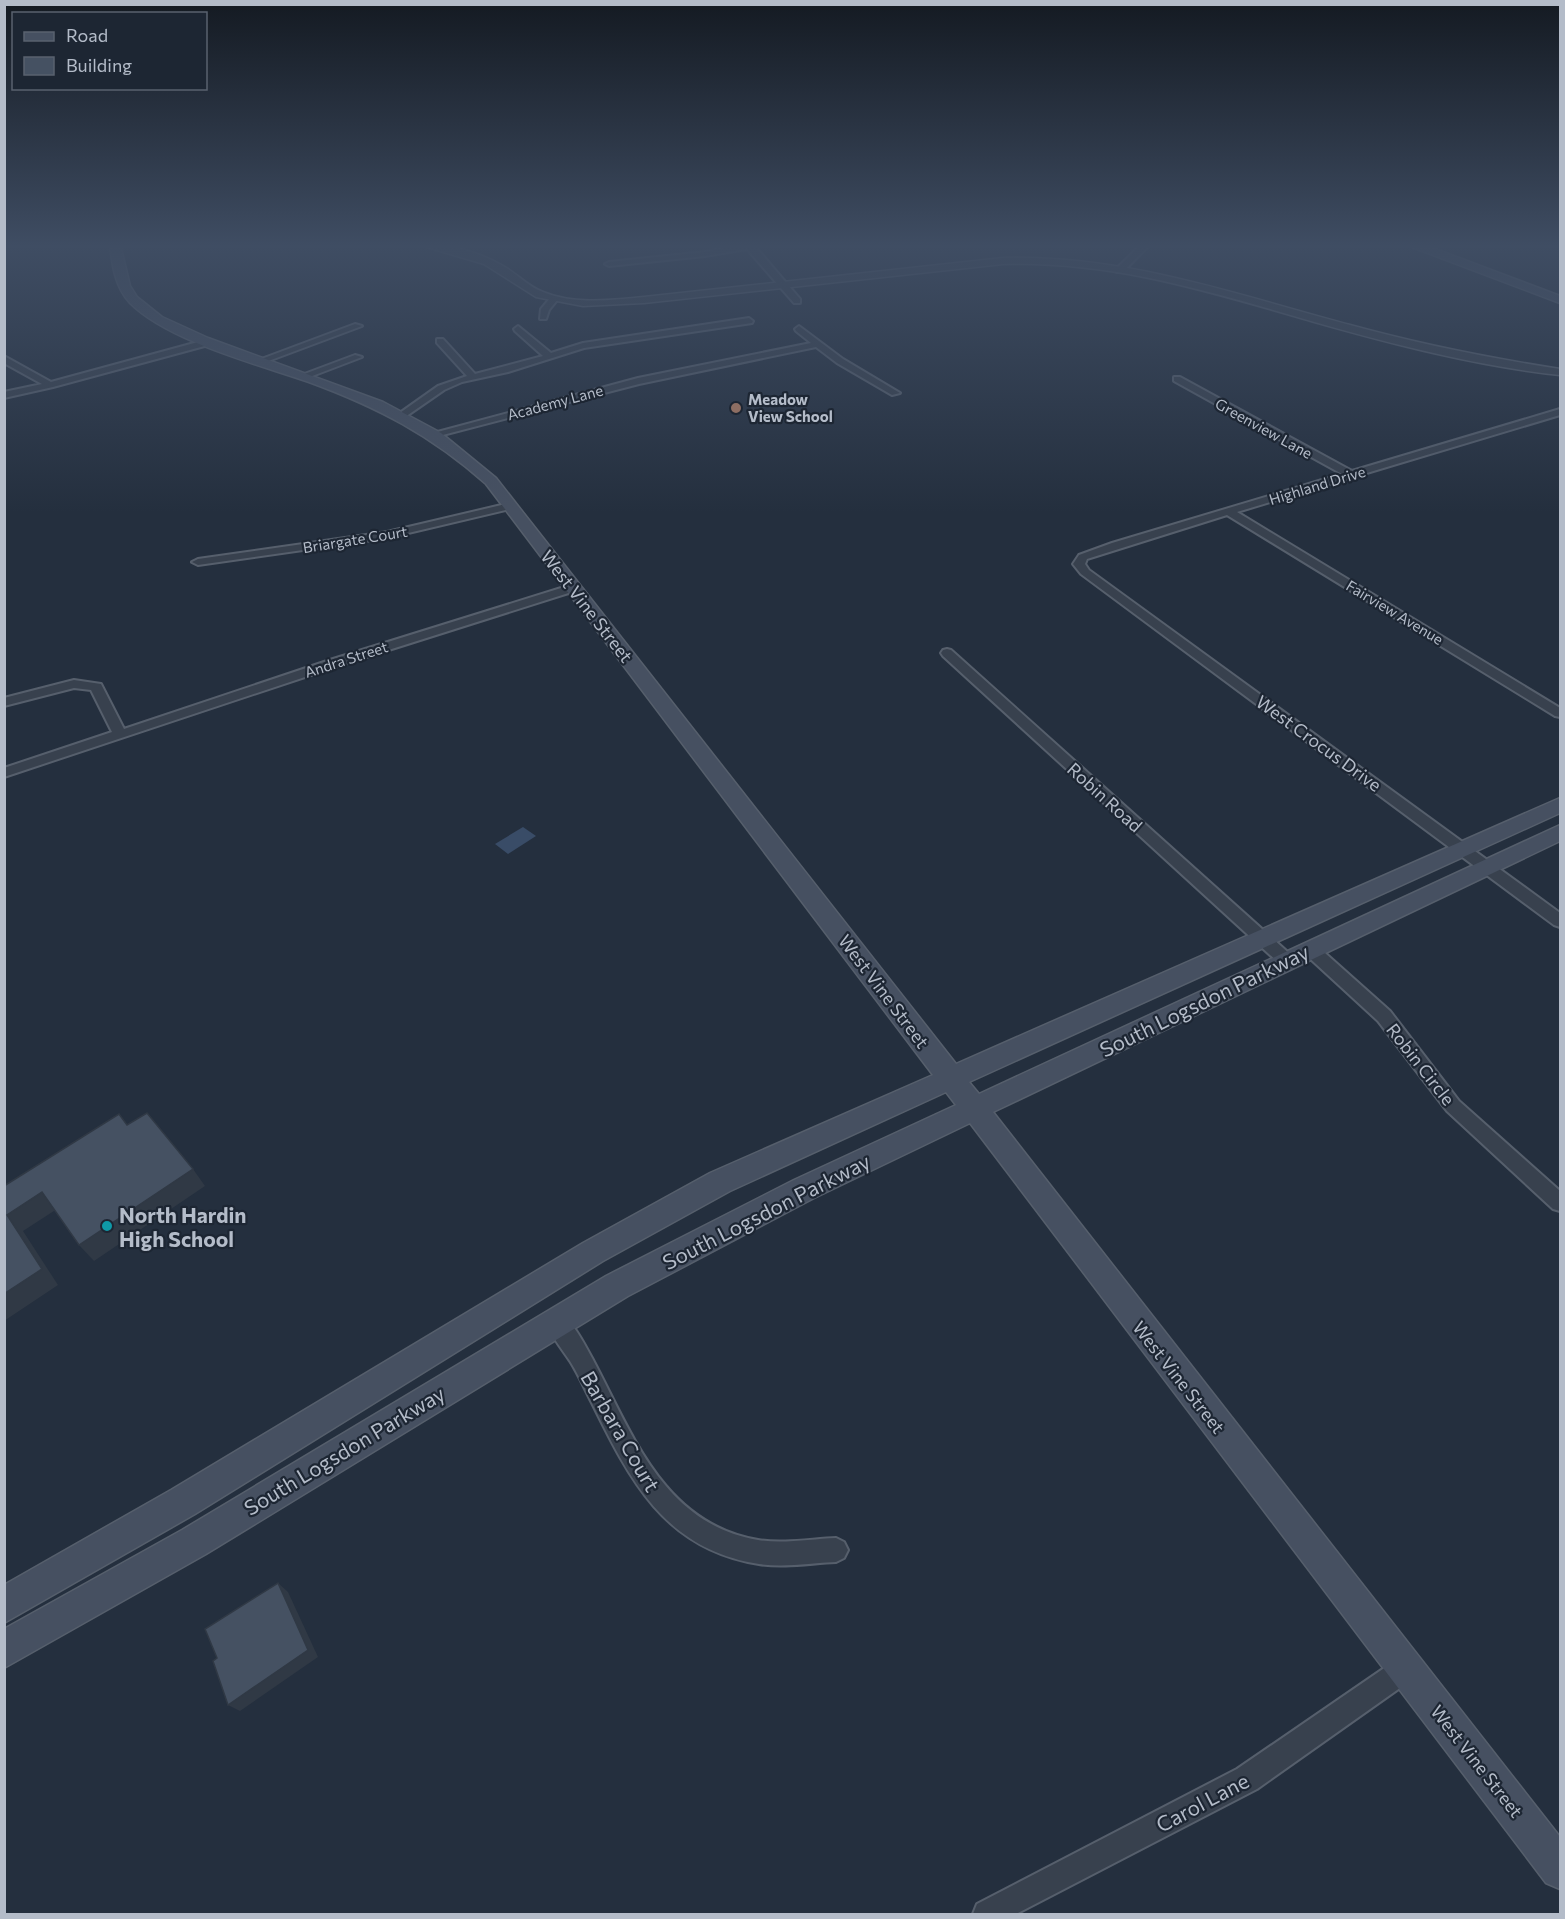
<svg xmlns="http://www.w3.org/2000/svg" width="1565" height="1919" font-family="Commissioner,sans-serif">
  <rect width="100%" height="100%" fill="#242f3e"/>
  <path fill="#394c67" d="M523 827 536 836 508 854 495 844Z"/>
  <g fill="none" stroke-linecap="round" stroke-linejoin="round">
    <g stroke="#565f6c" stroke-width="4">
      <path id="minor" d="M744 244H753L800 299V303H794L747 249 705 256 609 266 605 264 609 262 705 252Z
        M1142 244H1150L1123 272H1117V268Z
        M551 297 558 299 549 310 546 319H540L541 309Z
        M749 318 753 321 752 323 584 348 508 372 462 382 444 390 405 417 397 415 438 386 467 376 437 343V339H443L475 374 543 356 515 331 514 329 518 326 551 353 583 343Z
        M355 324 362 326 263 363 256 361Z
        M799 326 843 359 900 393 892 395 837 363 816 347 639 384 435 437 430 434 638 378 811 343 796 331 795 329Z
        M209 339 213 342 212 344 53 387 4 398V392L42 384 4 363V356L51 382Z
        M355 355 362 357 307 378 299 376Z
        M1174 377H1180L1352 471 1560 409V415L1237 512 1560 708V717L1555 716 1227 515 1087 559 1085 564 1089 570 1560 913V927L1554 925 1081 574 1073 564 1079 555 1112 543 1342 474 1174 381Z
        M510 503 514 504V508L387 538 198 565 192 562 198 559 387 532Z
        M574 584 580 588 578 590 338 666 4 777V768L112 732 91 690 74 688 4 706V698L74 680 101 684 124 729 330 660Z
        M947 649 951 650 1292 956 1294 960 1292 964H1280L943 656 941 653 943 650Z
        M1310 943 1316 945 1390 1011 1459 1101 1560 1191V1211L1553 1209 1447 1111 1378 1021 1304 953 1302 949 1304 945Z
        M556 1312C572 1318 584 1344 592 1358 632 1433 663 1524 758 1540 783 1544 811 1539 836 1538L844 1542 848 1550 844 1558 836 1562C811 1563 784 1568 759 1564 662 1549 628 1476 589 1397 583 1385 577 1372 570 1361 561 1348 552 1336 545 1322L549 1315Z
        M1405 1656 1414 1660 1418 1669 1414 1678 1257 1789 1016 1914H973L977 1904 1237 1769 1396 1660Z"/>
    </g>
    <g stroke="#565f6c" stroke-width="3">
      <path id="tertiary" d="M416 244C444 242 480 252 505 267 518 275 529 287 543 292 574 305 612 300 644 297L1003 258C1125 255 1234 294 1350 325 1419 344 1489 358 1560 369V375C1476 366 1392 344 1311 321 1208 291 1112 261 1003 264L644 303 583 306 536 297 484 264Z"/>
    </g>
    <g stroke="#565f6c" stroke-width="3">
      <path id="secondary" d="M110 244H120L130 286 137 297 162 317 208 338 383 402 441 433 496 478 956 1064 1560 798V813L969 1082 979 1094 1560 825V841L993 1112 1560 1837V1889L1546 1883 970 1123 814 1198 628 1296 206 1554 4 1668V1629L182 1530 606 1276 794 1180 956 1105 946 1092 730 1191 603 1261 195 1514 4 1623V1585L171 1490 583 1243 710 1173 933 1075 486 484C431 435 377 407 309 382 257 364 168 341 130 303 115 287 112 265 110 244Z
        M1408 244H1422L1560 296V303L1409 246Z"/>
    </g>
    <use href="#minor" fill="#38414e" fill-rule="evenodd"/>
    <use href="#tertiary" fill="#38414e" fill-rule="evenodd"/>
    <use href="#secondary" fill="#465061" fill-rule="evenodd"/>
  </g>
  <path fill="#303945" d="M193 1169 205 1186 94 1261 79 1245Z
    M42 1192 57 1209 23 1231 58 1285 4 1321 7 1215Z
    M278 1583 288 1592 318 1657 240 1711 228 1705Z"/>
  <path fill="#455162" stroke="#303945" stroke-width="1.5" d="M147 1113 193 1169 79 1245 42 1192 7 1215 42 1269 4 1294V1186L119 1114 127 1125Z
    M278 1583 308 1650 228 1705 213 1661 217 1658 205 1629Z"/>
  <linearGradient id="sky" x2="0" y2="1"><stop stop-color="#141a22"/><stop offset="0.48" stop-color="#3f4d63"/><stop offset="1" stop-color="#3f4d63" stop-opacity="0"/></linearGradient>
  <rect width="1565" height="512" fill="url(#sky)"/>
  <circle fill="#8d6e63" stroke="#1d2633" stroke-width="2" cx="736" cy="408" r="6"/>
  <circle fill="#0f9aa8" stroke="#1d2633" stroke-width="2" cx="107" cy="1226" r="6"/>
  <g text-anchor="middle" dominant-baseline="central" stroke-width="4.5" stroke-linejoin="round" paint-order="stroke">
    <g font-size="15" font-weight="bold" fill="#b4bcc9" stroke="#1d2633" text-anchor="start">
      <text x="748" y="399">Meadow<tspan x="748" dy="17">View School</tspan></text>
    </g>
    <g font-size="15" fill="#b4bcc9" stroke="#1d2633">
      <text transform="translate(555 402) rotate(-15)">Academy Lane</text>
      <text transform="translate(1264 428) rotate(29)">Greenview Lane</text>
      <text transform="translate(1317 485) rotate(-17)">Highland Drive</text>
      <text transform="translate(355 539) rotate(-9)">Briargate Court</text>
      <text transform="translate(1395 612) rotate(31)">Fairview Avenue</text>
      <text transform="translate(346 659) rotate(-18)">Andra Street</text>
    </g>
    <g font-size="18" fill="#b4bcc9" stroke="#1d2633">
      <text transform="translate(587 606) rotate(52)">West Vine Street</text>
      <text transform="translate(1319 743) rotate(36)">West Crocus Drive</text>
      <text transform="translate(1105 797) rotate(42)">Robin Road</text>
      <text transform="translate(884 991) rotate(53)">West Vine Street</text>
      <text transform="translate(1421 1064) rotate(52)">Robin Circle</text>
      <text transform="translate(1179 1377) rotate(52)">West Vine Street</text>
      <text transform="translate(1477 1761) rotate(52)">West Vine Street</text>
    </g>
    <g font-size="21" fill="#b4bcc9" stroke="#1d2633">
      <text transform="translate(1204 1000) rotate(-26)">South Logsdon Parkway</text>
      <text transform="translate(766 1211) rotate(-27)">South Logsdon Parkway</text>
      <text transform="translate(621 1431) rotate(60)">Barbara Court</text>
      <text transform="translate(344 1450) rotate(-31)">South Logsdon Parkway</text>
      <text transform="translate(1202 1802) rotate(-28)">Carol Lane</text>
    </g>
    <g font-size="21" font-weight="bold" fill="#b4bcc9" stroke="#1d2633" text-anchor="start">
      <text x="119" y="1214">North Hardin<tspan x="119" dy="24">High School</tspan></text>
    </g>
  </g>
  <rect width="1565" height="1919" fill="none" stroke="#b4bcc9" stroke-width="12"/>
  <rect x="12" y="12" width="195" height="78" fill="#1d2633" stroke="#59626f" stroke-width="1.5"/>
  <rect x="24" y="32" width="30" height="9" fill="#465061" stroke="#59626f" stroke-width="1.5"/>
  <text x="66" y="42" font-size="18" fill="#b4bcc9">Road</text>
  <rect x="24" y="57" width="30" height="18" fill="#455162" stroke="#59626f" stroke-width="1.5"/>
  <text x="66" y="72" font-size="18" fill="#b4bcc9">Building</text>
</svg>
